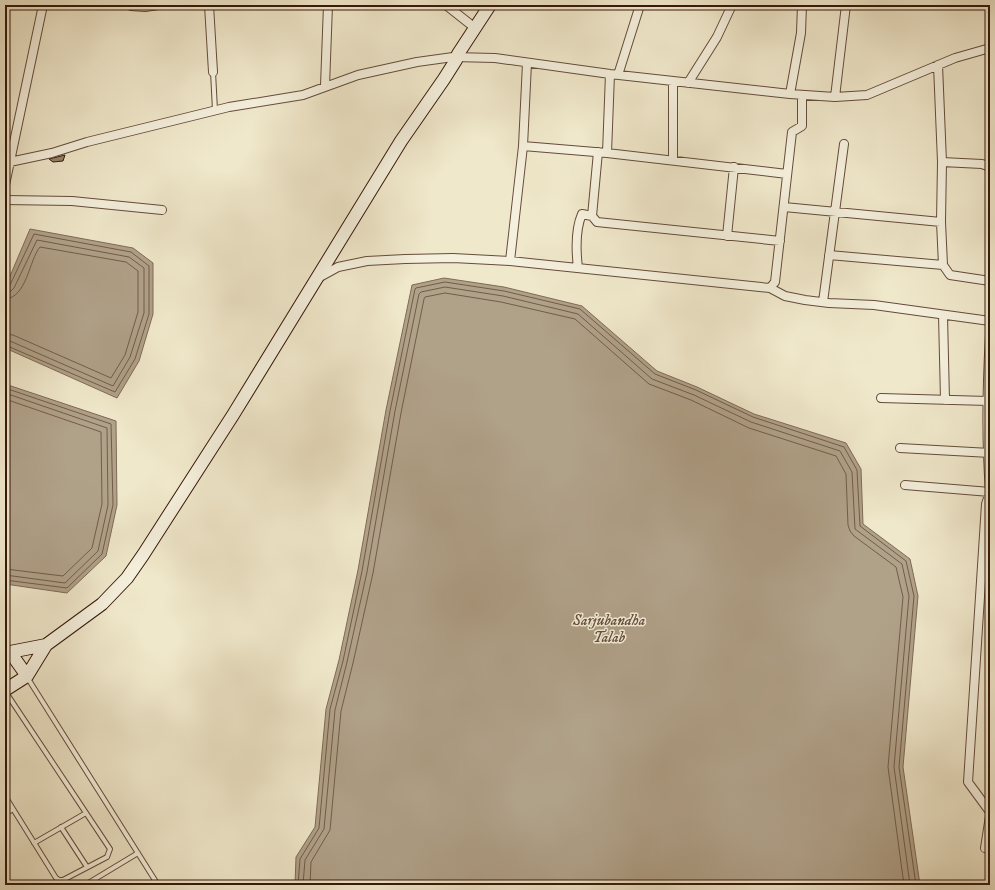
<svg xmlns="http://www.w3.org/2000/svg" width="995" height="890" font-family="'IM FELL DW Pica',serif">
  <rect width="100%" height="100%" fill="#f0e8cb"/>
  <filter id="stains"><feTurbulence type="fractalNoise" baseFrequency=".005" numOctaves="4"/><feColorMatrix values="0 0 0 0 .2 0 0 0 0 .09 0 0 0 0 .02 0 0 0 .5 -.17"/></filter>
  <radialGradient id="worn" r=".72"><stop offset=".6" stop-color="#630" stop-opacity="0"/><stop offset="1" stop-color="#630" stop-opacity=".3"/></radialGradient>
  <path fill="#b0a189" stroke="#7f6a56" d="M30 229 133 248 153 263V314L139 361 117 398 5 348V288Z
    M444 278 504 287 582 306 657 371 697 387 754 414 846 443 861 469 863 524 910 559 918 596 903 767 920 885H295L296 857 315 827 326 709 339 660 358 570 386 410 412 285Z
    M5 384 116 421 117 505 106 556 67 593 5 584Z"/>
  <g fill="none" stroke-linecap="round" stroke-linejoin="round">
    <path stroke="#725c4a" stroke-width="1" d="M5 288 8 287 10 285 34 234 131 252 149 266V314L135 359 115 392 5 345
      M5 293 10 292 14 288 37 240 129 257 144 268V313L130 357 113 386 10 341 5 340
      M5 299C27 298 29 260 40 247L126 262 138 271V312L125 355 111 378 13 335 5 334
      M5 388 111 424 113 505 102 554 67 588 5 580
      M5 393 107 428 108 505 98 551 65 583 5 575
      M5 399 101 432 102 504 92 548 63 576 5 569
      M298 885 300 859 319 828 330 709 343 661 362 571 390 411 415 289 416 288 445 282 504 291 580 309 655 374 696 390 753 417 844 447 857 470 860 526 906 561 914 596 899 767 916 885
      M303 885 305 860 324 829 335 710 347 662 367 572 395 411 419 294 421 292 445 287 503 296 578 314 652 379 694 395 751 422 840 451 852 472 855 529 902 564 909 596 894 767 910 885
      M310 885 311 862 330 830 341 711 353 663 373 573 401 413 424 299 425 297 445 293 501 302 575 319 649 384 691 400 749 428 836 456 846 474 848 525 850 531 854 536 896 567 903 597 888 767 904 885"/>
  </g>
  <path fill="#96846e" stroke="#35180a" d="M65 155 63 161 53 162 49 159Z"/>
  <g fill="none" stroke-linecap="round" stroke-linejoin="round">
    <g stroke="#644c3a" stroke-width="6">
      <path id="lane" d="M213 72 215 110
        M27 677 158 885
        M5 796 56 878 59 880H63L107 857 110 849 5 691
        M5 814 13 809
        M61 827 87 867
        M34 843 86 813
        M85 885 138 853"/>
    </g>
    <g stroke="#644c3a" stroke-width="10">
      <path id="street" d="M209 5 213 72
        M446 5 475 28
        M131 6 145 7 158 5
        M938 65 942 162 941 222 943 265 950 275 990 281
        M618 75 640 5
        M688 83 717 37 732 5
        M325 86 328 5
        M790 94 801 33 802 5
        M835 97 846 5
        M523 146 607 153 787 174
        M598 152 592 216 597 222 780 241
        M607 153 610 74
        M673 160V81
        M942 162 982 164 990 167
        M5 163 52 153 87 142 229 107 303 95 358 75 417 62 453 57 495 58 610 74 790 94 835 97 867 95 955 58 990 48
        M5 185 43 5
        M5 200 72 201 162 210
        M784 207 941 222
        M727 236 734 167
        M829 255 943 265
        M510 261 523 146 527 63
        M578 268C576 251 575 230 582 214L592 216
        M318 278 338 267 367 261 405 259 453 258 510 261 770 288 785 296 805 300 829 303 874 305 990 321
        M770 288 775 282 792 132 802 126V95
        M823 302 844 144
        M943 315 945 400
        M990 335C987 387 986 439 990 491
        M881 398 988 401
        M900 448 990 453
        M905 485 990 492 986 504 968 782 990 812
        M985 848 990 816"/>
    </g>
    <g stroke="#35180a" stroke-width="14">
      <path id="secondary" d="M10 652 27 676
        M5 655 10 652 46 645
        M5 690 27 676 46 645 102 604 127 578 143 555 233 415 401 141 444 79 456 60 458 54 490 5"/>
    </g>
    <use href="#lane" stroke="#f5f0dd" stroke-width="4"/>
    <use href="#street" stroke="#f5f0dd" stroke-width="8"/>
    <use href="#secondary" stroke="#f5f0dd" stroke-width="12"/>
  </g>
  <g text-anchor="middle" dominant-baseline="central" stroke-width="3" stroke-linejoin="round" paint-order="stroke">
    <g font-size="15" font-style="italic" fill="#664f3d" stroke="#f5f0dd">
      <text x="609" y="620">Sarjubandha<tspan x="609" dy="17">Talab</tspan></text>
    </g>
  </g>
  <rect width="995" height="890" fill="none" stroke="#f0e8cb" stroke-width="20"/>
  <rect x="6" y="6" width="983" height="878" fill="none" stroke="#35180a" stroke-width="2"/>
  <rect x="10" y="10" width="975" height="870" fill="none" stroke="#35180a"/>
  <rect width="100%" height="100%" filter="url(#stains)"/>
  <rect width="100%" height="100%" fill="url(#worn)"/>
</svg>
